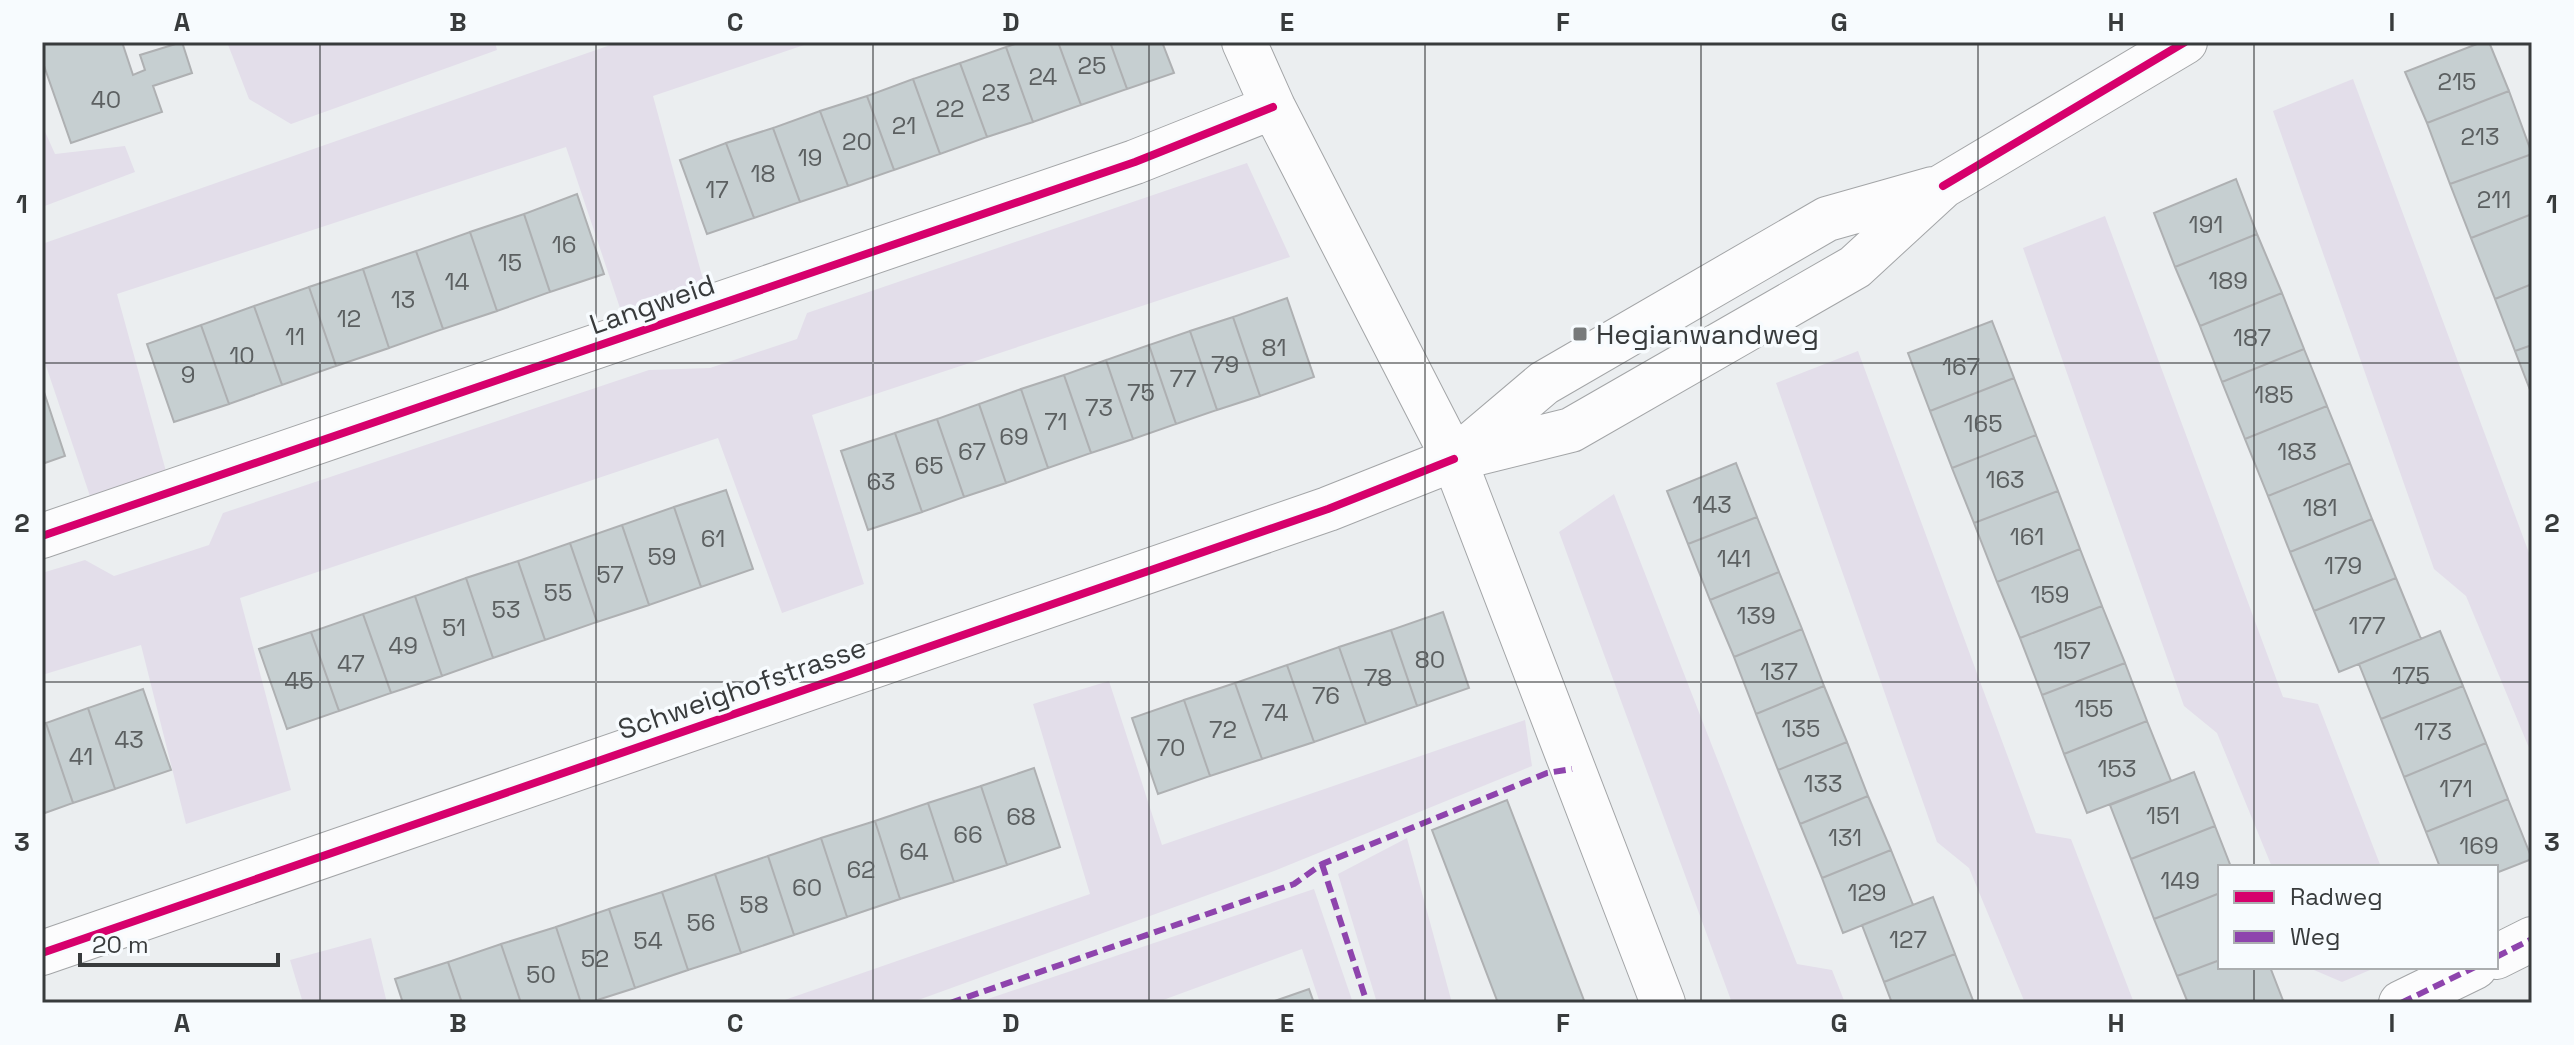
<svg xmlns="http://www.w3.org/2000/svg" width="2574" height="1045" font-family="'Space Grotesk',sans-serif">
  <rect width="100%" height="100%" fill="#ebeef0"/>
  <path fill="#e3deea" d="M227 42H495L497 50 291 124 249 99Z
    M619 42H813L653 96 704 283 621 311 566 147 117 294 167 475 92 502 42 354V244Z
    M2353 79 2532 561V755L2466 596 2434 569 2273 111Z
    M42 125 55 154 125 146 135 172 42 207Z
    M1247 163 1290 257 812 415 864 584 782 613 718 438 240 598 291 790 186 824 141 645 42 675V573L85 560 114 576 209 545 223 513 649 370 710 368 797 339 807 313Z
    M2105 216 2283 697 2318 704 2381 867H2272L2217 733 2184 706 2023 248Z
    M1858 351 2036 833 2071 839 2134 1003H2025L1969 868 1937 842 1776 383Z
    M1614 494 1797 964 1832 970 1845 1003H1732L1559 532Z
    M1109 681 1162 845 1525 720 1532 766 1274 871 910 1003H776L1090 894 1033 704Z
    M1407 838 1452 1003H1377L1338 874Z
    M1314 889 1353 1003H1320L1302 949 1155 1003H976Z
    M371 938 387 1003H303L290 960Z
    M2313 967H2377L2342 982 2314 970Z"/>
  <path fill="#c6cfd1" stroke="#aeb0b2" stroke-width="2" d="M42 42H122L133 75 145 70 140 55 182 42 192 73 153 86 162 112 71 143 42 60Z
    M1021 42H1058L1081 105 1033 122 1006 47Z
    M1058 42H1110L1127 89 1081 105Z
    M1110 42H1162L1174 73 1127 89Z
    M2482 42H2489L2509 91 2427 123 2405 72Z
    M1006 47 1033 122 987 137 960 63Z
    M960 63 987 137 940 154 913 79Z
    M913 79 940 154 894 170 867 96Z
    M2509 91 2532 154 2450 184 2427 123Z
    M867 96 894 170 848 186 820 111Z
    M820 111 848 186 800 202 773 128Z
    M773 128 800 202 754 218 726 143Z
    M726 143 754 218 707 234 680 160Z
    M2532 154V214L2471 238 2450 184Z
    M2236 179 2257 234 2175 267 2154 213Z
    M577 194 604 274 550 292 524 214Z
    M524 214 550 292 497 311 470 232Z
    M2532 214V284L2495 299 2471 238Z
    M470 232 497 311 443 329 416 251Z
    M2257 234 2282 293 2200 326 2175 267Z
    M416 251 443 329 389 348 363 269Z
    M363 269 389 348 336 366 309 287Z
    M2532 284V345L2515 351 2495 299Z
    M309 287 336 366 282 385 254 306Z
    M2282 293 2304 349 2222 382 2200 326Z
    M1287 298 1314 377 1260 396 1233 317Z
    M254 306 282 385 229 404 201 325Z
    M1233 317 1260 396 1217 410 1190 331Z
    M1992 321 2014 378 1930 411 1908 353Z
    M201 325 229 404 174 422 147 344Z
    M1190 331 1217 410 1176 424 1149 345Z
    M1149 345 1176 424 1133 439 1106 360Z
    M2532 345V395L2515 351Z
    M2304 349 2327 406 2245 439 2222 382Z
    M1106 360 1133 439 1091 453 1064 375Z
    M1064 375 1091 453 1048 468 1021 389Z
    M2014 378 2036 435 1952 468 1930 411Z
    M42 386 65 456 42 464Z
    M1021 389 1048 468 1006 483 979 404Z
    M979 404 1006 483 964 497 937 419Z
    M2327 406 2350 463 2268 496 2245 439Z
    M937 419 964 497 922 512 895 433Z
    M895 433 922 512 868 530 841 451Z
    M2036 435 2058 491 1974 523 1952 468Z
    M1736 463 1757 517 1688 544 1667 491Z
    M2350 463 2372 519 2290 552 2268 496Z
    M726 490 753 569 701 587 674 507Z
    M2058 491 2080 549 1997 582 1974 523Z
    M674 507 701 587 649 605 622 525Z
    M1757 517 1779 572 1710 600 1688 544Z
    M2372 519 2396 578 2314 611 2290 552Z
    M622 525 649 605 597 622 570 543Z
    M570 543 597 622 545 640 518 561Z
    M2080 549 2102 606 2020 638 1997 582Z
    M518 561 545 640 493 658 466 578Z
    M1779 572 1802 629 1734 657 1710 600Z
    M466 578 493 658 442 676 415 596Z
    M2396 578 2421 639 2339 672 2314 611Z
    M415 596 442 676 391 693 363 614Z
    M2102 606 2125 663 2042 695 2020 638Z
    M1443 612 1469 688 1417 706 1391 630Z
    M363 614 391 693 339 711 311 632Z
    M1802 629 1824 686 1756 714 1734 657Z
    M1391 630 1417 706 1366 724 1339 647Z
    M2440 631 2463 686 2381 719 2359 664Z
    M311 632 339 711 287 729 259 649Z
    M1339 647 1366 724 1314 742 1287 665Z
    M2125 663 2147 721 2064 754 2042 695Z
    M1287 665 1314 742 1262 759 1235 683Z
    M1235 683 1262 759 1210 776 1184 700Z
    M1824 686 1847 742 1778 770 1756 714Z
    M2463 686 2486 743 2404 777 2381 719Z
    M143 689 171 770 115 789 88 708Z
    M1184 700 1210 776 1158 794 1132 718Z
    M88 708 115 789 73 803 46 723Z
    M2147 721 2171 781 2087 813 2064 754Z
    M46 723 73 803 42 814V724Z
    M1847 742 1868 796 1800 824 1778 770Z
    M2486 743 2508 799 2426 832 2404 777Z
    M1034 768 1060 847 1007 865 981 786Z
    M2194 772 2215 826 2131 859 2110 805Z
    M981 786 1007 865 954 882 928 803Z
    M1868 796 1891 850 1822 878 1800 824Z
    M2508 799 2532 859 2496 873V867H2440L2426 832Z
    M1507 800 1585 1003H1498L1432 830Z
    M928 803 954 882 900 899 875 821Z
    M875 821 900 899 847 917 821 838Z
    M2215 826 2231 867H2220V893L2154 919 2131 859Z
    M821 838 847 917 794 935 768 856Z
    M1891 850 1913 905 1843 933 1822 878Z
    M768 856 794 935 741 953 715 874Z
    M715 874 741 953 688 970 662 892Z
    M662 892 688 970 635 988 609 909Z
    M2220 893V960L2177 976 2154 919Z
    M1933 897 1955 954 1884 982 1862 925Z
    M609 909 635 988 588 1003H581L556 927Z
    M556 927 581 1003H521L501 944Z
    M501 944 521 1003H462L448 962Z
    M1955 954 1974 1003H1892L1884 982Z
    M2220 960V967H2270L2284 1003H2188L2177 976Z
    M448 962 462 1003H403L395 979Z
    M1309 989 1314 1003H1269Z"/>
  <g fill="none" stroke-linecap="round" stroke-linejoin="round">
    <g stroke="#a3a5a7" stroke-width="46">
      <path id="minor" d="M1244 42 1273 107 1454 459 1663 1003
        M42 536 1135 162 1273 107
        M2496 957 2532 939
        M2401 1003 2475 967"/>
    </g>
    <g stroke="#a3a5a7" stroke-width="46">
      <path id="major" d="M1460 454 1544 383 1827 219 1933 189
        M42 953 1328 509 1454 459 1571 430 1855 267 1943 186 2185 42"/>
    </g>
    <use href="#minor" stroke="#fcfcfd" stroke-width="44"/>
    <use href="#major" stroke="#fcfcfd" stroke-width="44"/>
    <path stroke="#8e44ad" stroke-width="6" stroke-dasharray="12 6" stroke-linecap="butt" d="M1322 864 1367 1003
      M2496 957 2532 939
      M950 1003 1294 884 1322 864 1547 773 1572 769
      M2401 1003 2475 967"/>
    <g stroke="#f7fbfe" stroke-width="13">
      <path id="cycleway" d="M1943 186 2185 42
        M42 536 1135 162 1273 107
        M42 953 1328 509 1454 459"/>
    </g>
    <use href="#cycleway" stroke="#d6006c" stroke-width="8"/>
  </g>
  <path fill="none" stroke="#383b3c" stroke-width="2" stroke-opacity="0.55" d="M320 42V1003M596 42V1003M873 42V1003M1149 42V1003M1425 42V1003M1701 42V1003M1978 42V1003M2254 42V867M42 363H2532M42 682H2532M2254 967V1003"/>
  <rect fill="#777a7b" stroke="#f7fbfe" stroke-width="3" x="1572" y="326" width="16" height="16" rx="4"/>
  <g text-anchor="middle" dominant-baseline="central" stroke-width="7" stroke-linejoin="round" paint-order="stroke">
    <g font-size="24" fill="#5c6061">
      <text x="1092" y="65">25</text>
      <text x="1043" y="76">24</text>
      <text x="2457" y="81">215</text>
      <text x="996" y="92">23</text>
      <text x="106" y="99">40</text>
      <text x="950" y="108">22</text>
      <text x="904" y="125">21</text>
      <text x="2480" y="136">213</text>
      <text x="857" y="141">20</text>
      <text x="810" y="157">19</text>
      <text x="763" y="173">18</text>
      <text x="717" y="189">17</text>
      <text x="2494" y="199">211</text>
      <text x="2206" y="224">191</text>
      <text x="564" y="244">16</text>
      <text x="510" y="262">15</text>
      <text x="2228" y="280">189</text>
      <text x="457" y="281">14</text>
      <text x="403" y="299">13</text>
      <text x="349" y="318">12</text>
      <text x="295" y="336">11</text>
      <text x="2252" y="337">187</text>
      <text x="1274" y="347">81</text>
      <text x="242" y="355">10</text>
      <text x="1225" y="364">79</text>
      <text x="1961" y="366">167</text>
      <text x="188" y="374">9</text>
      <text x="1183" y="378">77</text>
      <text x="1141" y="392">75</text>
      <text x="2274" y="394">185</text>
      <text x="1099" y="407">73</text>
      <text x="1056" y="421">71</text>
      <text x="1983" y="423">165</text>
      <text x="1014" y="436">69</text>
      <text x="972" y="451">67</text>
      <text x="2297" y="451">183</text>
      <text x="929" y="465">65</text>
      <text x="2005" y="479">163</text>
      <text x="881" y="481">63</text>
      <text x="1712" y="504">143</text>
      <text x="2320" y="507">181</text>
      <text x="2027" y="536">161</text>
      <text x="713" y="538">61</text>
      <text x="662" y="556">59</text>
      <text x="1734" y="558">141</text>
      <text x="2343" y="565">179</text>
      <text x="610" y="574">57</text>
      <text x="558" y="592">55</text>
      <text x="2050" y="594">159</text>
      <text x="506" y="609">53</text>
      <text x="1756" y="615">139</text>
      <text x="2367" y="625">177</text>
      <text x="454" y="627">51</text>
      <text x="403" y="645">49</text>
      <text x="2072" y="650">157</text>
      <text x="1430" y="659">80</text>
      <text x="351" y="663">47</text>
      <text x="1779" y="671">137</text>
      <text x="2411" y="675">175</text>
      <text x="1378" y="677">78</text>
      <text x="299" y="680">45</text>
      <text x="1326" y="695">76</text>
      <text x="2094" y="708">155</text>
      <text x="1275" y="712">74</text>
      <text x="1801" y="728">135</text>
      <text x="1223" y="729">72</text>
      <text x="2433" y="731">173</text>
      <text x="129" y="739">43</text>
      <text x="1171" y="747">70</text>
      <text x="81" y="756">41</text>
      <text x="2117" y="768">153</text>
      <text x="1823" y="783">133</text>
      <text x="2456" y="788">171</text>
      <text x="2163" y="815">151</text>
      <text x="1021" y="816">68</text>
      <text x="968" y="834">66</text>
      <text x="1845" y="837">131</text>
      <text x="2479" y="845">169</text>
      <text x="914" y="851">64</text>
      <text x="861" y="869">62</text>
      <text x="2180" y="880">149</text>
      <text x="807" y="887">60</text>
      <text x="1867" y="892">129</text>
      <text x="754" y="904">58</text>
      <text x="701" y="922">56</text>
      <text x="1908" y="939">127</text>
      <text x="648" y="940">54</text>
      <text x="595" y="958">52</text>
      <text x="541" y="974">50</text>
    </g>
    <g font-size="28" fill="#383b3c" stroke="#f7fbfe">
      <text transform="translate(652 304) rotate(-19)">Langweid</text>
      <text transform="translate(742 688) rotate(-19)">Schweighofstrasse</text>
    </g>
    <g font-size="28" fill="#383b3c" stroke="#f7fbfe" text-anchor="start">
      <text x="1596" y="334">Hegianwandweg</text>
    </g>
  </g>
  <rect width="2574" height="1045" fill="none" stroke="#f7fbfe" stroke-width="88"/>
  <rect x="2218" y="865" width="280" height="104" fill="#f7fbfe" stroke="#abaeb0" stroke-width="2"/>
  <rect x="2234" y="891" width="40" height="12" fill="#d6006c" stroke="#abaeb0" stroke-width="2"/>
  <text x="2290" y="905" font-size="24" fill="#383b3c">Radweg</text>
  <rect x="2234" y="931" width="40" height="12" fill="#8e44ad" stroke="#abaeb0" stroke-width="2"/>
  <text x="2290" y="945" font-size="24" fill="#383b3c">Weg</text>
  <path d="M80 953v12h198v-12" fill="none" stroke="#383b3c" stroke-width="4"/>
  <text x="92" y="953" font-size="24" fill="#383b3c" stroke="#f7fbfe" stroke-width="6" paint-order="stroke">20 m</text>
  <rect x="44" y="44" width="2486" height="957" fill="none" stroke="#383b3c" stroke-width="3"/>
  <g font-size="26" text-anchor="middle" font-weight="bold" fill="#383b3c">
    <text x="182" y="31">A</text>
    <text x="458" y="31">B</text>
    <text x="735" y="31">C</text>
    <text x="1011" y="31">D</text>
    <text x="1287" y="31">E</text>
    <text x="1563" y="31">F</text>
    <text x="1839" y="31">G</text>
    <text x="2116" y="31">H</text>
    <text x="2392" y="31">I</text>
    <text x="22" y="213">1</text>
    <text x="2552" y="213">1</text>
    <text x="22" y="532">2</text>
    <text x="2552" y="532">2</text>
    <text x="22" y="851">3</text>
    <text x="2552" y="851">3</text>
    <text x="182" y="1032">A</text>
    <text x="458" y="1032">B</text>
    <text x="735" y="1032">C</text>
    <text x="1011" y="1032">D</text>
    <text x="1287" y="1032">E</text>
    <text x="1563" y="1032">F</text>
    <text x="1839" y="1032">G</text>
    <text x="2116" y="1032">H</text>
    <text x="2392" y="1032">I</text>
  </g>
</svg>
